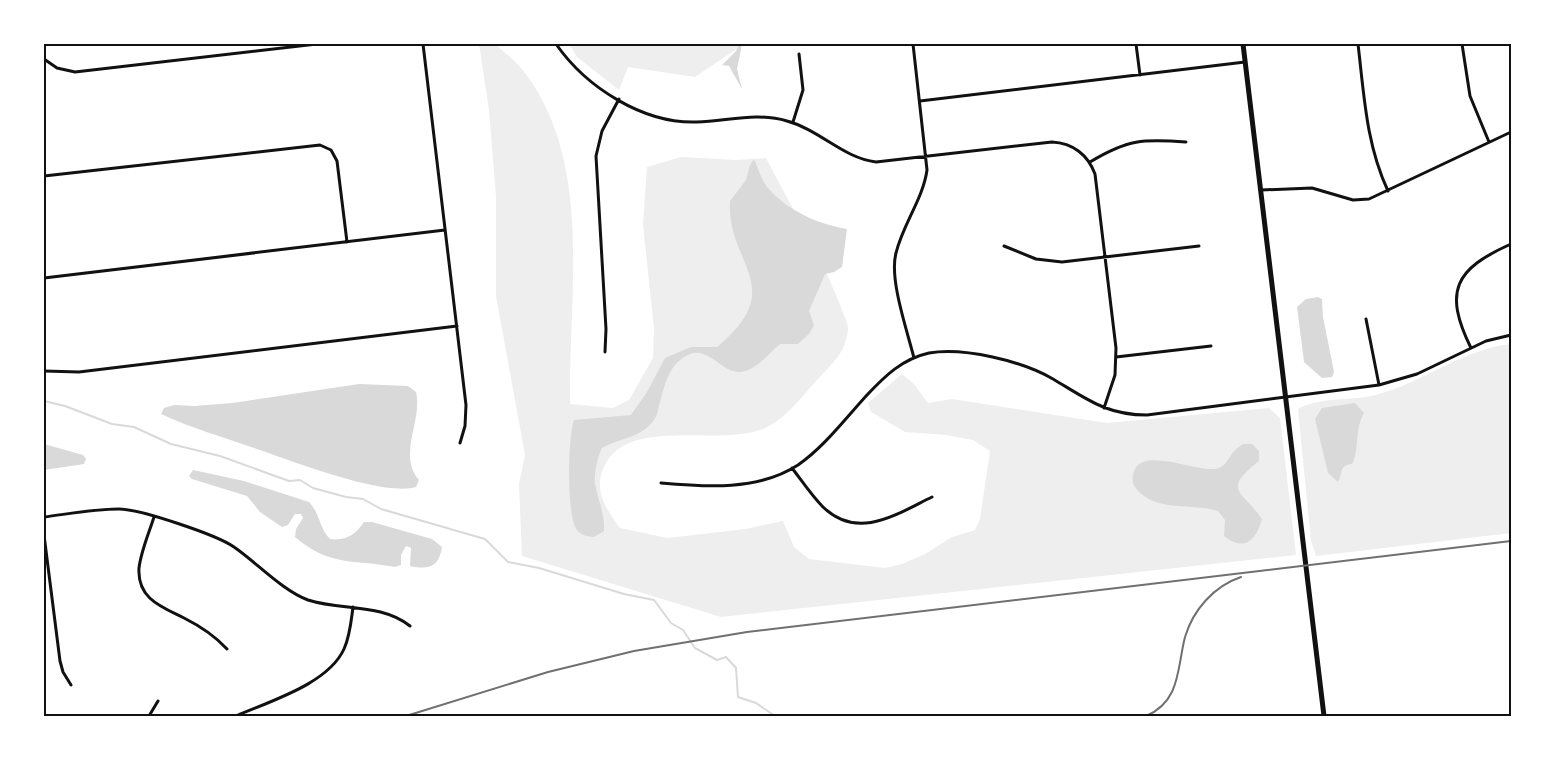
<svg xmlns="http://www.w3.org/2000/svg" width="1555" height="760" font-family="'Fira Sans',sans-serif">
  <rect width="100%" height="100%" fill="#fff"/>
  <path fill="#eee" d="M479 44H495C505 53 517 62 525 73 594 164 568 297 570 404L613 408 629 400 653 358 654 329 643 224 647 167 681 157 735 160 766 158C791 207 821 256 841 307 843 314 848 322 848 329 846 353 833 362 818 379 802 396 787 418 765 428 721 448 627 415 604 467 593 490 606 509 620 528L667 538 746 529 783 521 794 547 809 559 885 568 902 564 925 554 952 537 975 530 980 519 990 451 973 440 946 435 905 432 871 412 868 403 902 374 913 383 928 403 952 399 1107 423 1269 408 1280 418 1296 555 721 617 522 556 519 484 525 455 496 296V197L489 110Z
    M569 44H744L695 77 628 67 619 90 577 57Z
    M1511 344V533L1316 556 1311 541 1298 409C1318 398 1344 400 1366 397 1417 388 1460 349 1511 344Z"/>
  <path fill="#d9d9d9" d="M739 44H742L737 69 742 89 729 66 722 65 736 51Z
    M754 159C758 168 761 180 768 188 788 211 818 224 847 229L842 267 834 272 825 274 809 311 814 325 809 334 798 344H780C769 353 756 371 740 372 721 373 708 345 688 355 669 364 665 384 660 402 658 408 658 415 654 420 641 438 620 438 602 448 597 459 594 472 595 484 598 500 605 514 604 531L594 537C587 536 582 536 577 530 566 516 568 437 574 420L631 415 647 392 665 358 691 347H717C790 287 726 264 730 201L746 180 750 165Z
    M1318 297 1322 299 1323 317 1334 372 1332 377 1322 378 1304 362 1297 307 1306 299Z
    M359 384 408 386 416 392C423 420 397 455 419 480L416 487C382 497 290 460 254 448 223 437 191 428 161 414L164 408 174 405 195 406 232 403Z
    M1355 403 1364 413C1354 430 1360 449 1352 464 1339 465 1343 473 1338 482L1328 473 1315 419 1322 408Z
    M44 444 83 455 86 459 84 464 44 470Z
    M1243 444H1252L1259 451V461C1221 491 1242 490 1262 519 1256 541 1244 552 1224 536L1225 520 1218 511C1190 502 1151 514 1133 484 1128 437 1199 476 1219 468 1229 464 1230 451 1243 444Z
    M193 470 244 481 309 502C320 513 319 528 330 539 346 541 355 535 364 522H372L432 539 442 547C439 567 429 570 410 566L411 548 406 546 401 555V565L395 567C353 559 330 567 295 537L296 529 303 518 301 514H295L288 525 282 527 260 512 247 496 192 479 189 476Z"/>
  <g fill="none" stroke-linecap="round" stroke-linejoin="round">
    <path stroke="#d9d9d9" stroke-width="2" d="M44 401 65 406 112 424 134 427 171 444 220 456 289 481 300 480 313 488 346 497 363 499 381 509 485 539 508 562 539 568 624 594 654 600 671 623 683 630 695 648 717 660 726 657 736 668 738 697 756 703 775 716"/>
    <path stroke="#111" stroke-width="3" d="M423 44 466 405 465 426 460 443
      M556 44C586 87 643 124 697 122 728 121 757 112 787 121 820 130 843 158 876 162L1052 142C1073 143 1088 155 1095 174L1116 348 1115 375 1104 408
      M913 44 927 170C923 199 903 224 896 253 889 279 907 330 914 358
      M1136 44 1140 75
      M1358 44C1364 94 1366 144 1388 191
      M1462 44 1470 96 1489 142
      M44 59 57 68 75 72 317 44
      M920 101 1245 62
      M793 122 803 90 799 54
      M1090 162C1128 139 1143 139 1186 142
      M44 176 320 145 331 150 337 161 347 242
      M1261 190 1312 188 1353 200 1369 199 1511 132
      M1004 246 1036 259 1062 262 1199 246
      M44 278 445 230
      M1366 319 1379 385
      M1471 348C1443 291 1455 269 1511 244
      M605 352 606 329 596 156 602 131 619 99
      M1116 357 1211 346
      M44 371 79 372 457 326
      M792 468C802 481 812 496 823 507 858 541 897 514 932 497
      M661 483C706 487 758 491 798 465 824 447 845 419 867 395 885 376 902 359 929 353 964 347 1022 361 1053 379 1087 399 1106 415 1147 415L1379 385 1417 374 1486 341 1511 335
      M44 517C68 514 94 509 119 509 140 509 217 535 234 547 256 562 283 591 308 600 342 611 381 603 410 626
      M154 517C149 533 141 551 139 568 137 599 162 607 184 618 200 626 215 636 227 649
      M44 535 60 661 63 672 71 685
      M149 716 158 701
      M236 716C270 701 328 684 344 649 350 636 351 622 353 607"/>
    <path stroke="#111" stroke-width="5" d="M1243 44 1324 716"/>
    <path stroke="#707070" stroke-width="2" d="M406 716 548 672 634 651 747 632 1511 541
      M1146 716C1181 701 1177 668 1185 637 1193 610 1214 586 1241 577"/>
  </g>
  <rect width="1555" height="760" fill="none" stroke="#ffffff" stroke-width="90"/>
  <rect x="45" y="45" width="1465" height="670" fill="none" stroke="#111" stroke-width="2"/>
</svg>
